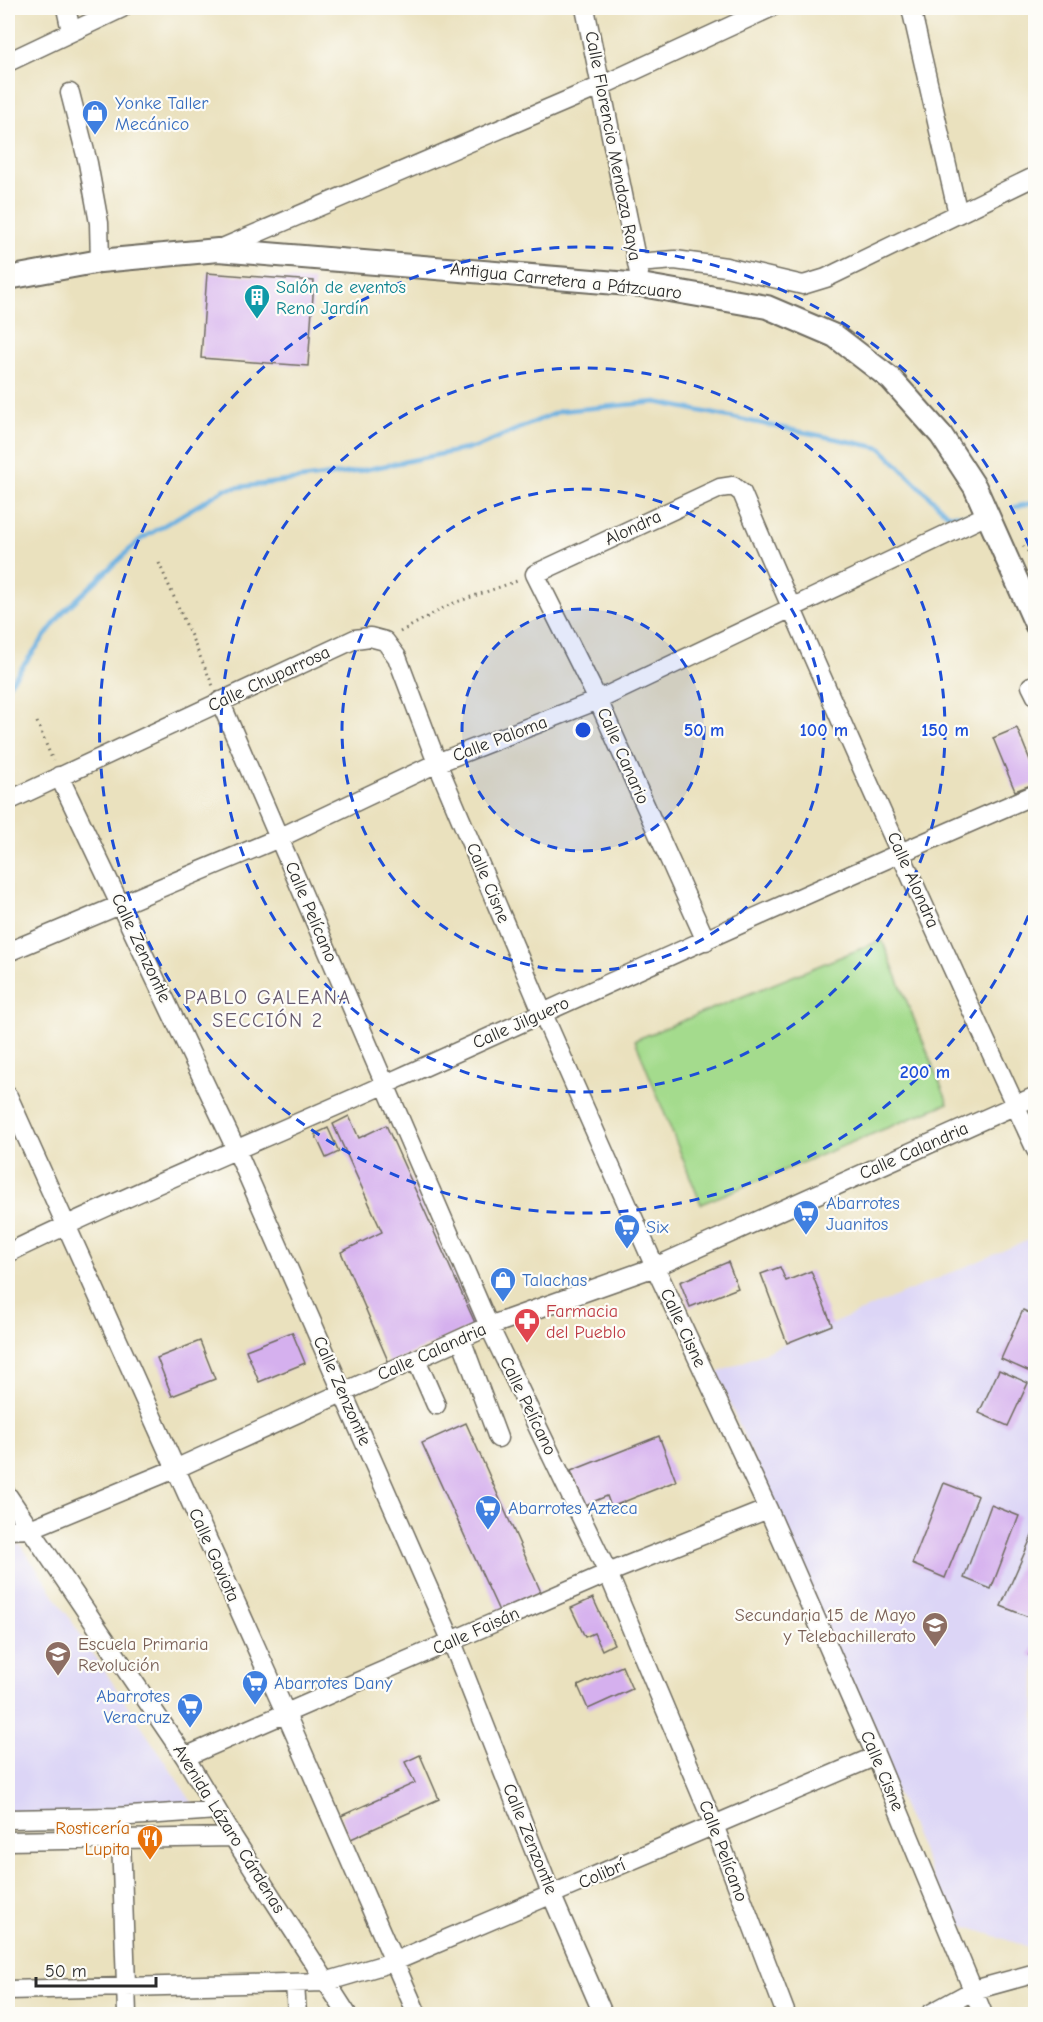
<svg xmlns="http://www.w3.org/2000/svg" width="1043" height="2022" font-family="'Comic Neue',sans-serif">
  <rect width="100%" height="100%" fill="#fdfcf7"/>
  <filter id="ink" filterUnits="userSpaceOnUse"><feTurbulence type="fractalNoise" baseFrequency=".0167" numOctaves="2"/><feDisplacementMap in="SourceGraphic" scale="12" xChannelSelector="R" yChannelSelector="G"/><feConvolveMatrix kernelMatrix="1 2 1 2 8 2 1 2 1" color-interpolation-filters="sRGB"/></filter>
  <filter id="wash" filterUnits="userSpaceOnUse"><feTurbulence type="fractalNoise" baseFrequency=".008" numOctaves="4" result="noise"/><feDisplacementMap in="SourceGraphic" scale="24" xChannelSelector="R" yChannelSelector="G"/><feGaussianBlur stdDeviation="1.35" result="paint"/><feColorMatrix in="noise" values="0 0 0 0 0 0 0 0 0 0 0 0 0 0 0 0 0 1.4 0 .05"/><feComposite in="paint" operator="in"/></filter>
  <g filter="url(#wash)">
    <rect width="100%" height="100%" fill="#eae1be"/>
    <path fill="#dcd5f6" d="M1035 1237V1949L952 1922 717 1373Z
      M8 1545H21L197 1810 8 1814Z"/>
    <path fill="#a4db8d" stroke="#68835c" stroke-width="1.5" d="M882 940 948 1103 701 1204 635 1040Z"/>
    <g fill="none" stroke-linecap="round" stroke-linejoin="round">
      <path stroke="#6bb0e1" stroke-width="4.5" d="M1015 507 1036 502
        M8 686 63 612 141 539 225 489 354 472 476 447 560 411 656 402 881 448 947 514 970 516"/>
    </g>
    <g id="blocks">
      <path fill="#d5b0ee" d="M207 273 314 281 308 366 201 358Z
        M1017 728 1036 775V783L1015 791 993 738Z
        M349 1116 359 1138 386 1125 476 1325 389 1363 341 1252 382 1232 333 1124Z
        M328 1128 339 1152 326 1158 315 1134Z
        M728 1262 738 1288 690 1307 680 1282Z
        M780 1267 786 1281 811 1271 832 1325 787 1343 761 1274Z
        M1023 1310 1036 1316V1359L1030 1372 1001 1359Z
        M292 1332 305 1363 259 1382 246 1350Z
        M200 1341 215 1379 172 1396 157 1358Z
        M999 1370 1028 1383 1008 1426 979 1413Z
        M466 1423 541 1592 499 1611 422 1443Z
        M659 1436 676 1481 611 1507 607 1496 585 1505 571 1471Z
        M944 1483 978 1496 945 1578 912 1564Z
        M991 1505 1019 1516 991 1589 964 1578Z
        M1036 1527V1607L1031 1618 1001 1606Z
        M593 1598 614 1644 602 1650 594 1633 585 1637 571 1608Z
        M1036 1640V1658L1029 1655Z
        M622 1666 632 1689 588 1709 578 1686Z
        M420 1755 439 1799 351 1839 341 1816 415 1783 405 1762Z"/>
    </g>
  </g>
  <g filter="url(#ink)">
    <use href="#blocks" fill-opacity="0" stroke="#6e6b5e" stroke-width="1.5"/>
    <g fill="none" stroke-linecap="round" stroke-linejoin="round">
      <g stroke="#6e6b5e" stroke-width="21">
        <path id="minor" d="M66 8 71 31
          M585 8 639 273
          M911 8 958 214
          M8 62 122 8
          M70 93 88 163 99 223 100 261
          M220 249 601 86 770 8
          M637 263 675 260 726 267 803 285 826 278 1036 176
          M1031 686 1036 696
          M220 701 489 1326 608 1573 714 1825 786 2014
          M59 776 236 1149 452 1642 552 1896 603 2014
          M8 801 355 639 370 637 385 641 397 657 437 763 543 1014 655 1267 768 1509 876 1756 983 2014
          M706 941 598 700 535 574 720 488 733 486 742 493C836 714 935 932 1036 1150
          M8 952 279 838 437 763 598 700 987 515
          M8 1096 286 1714 417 2014
          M8 1253C135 1191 266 1138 395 1080 608 984 821 886 1036 794
          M461 1339 498 1438
          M416 1359 436 1405
          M8 1496 185 1757 233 1837 347 2014
          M8 1530 30 1529 175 1469 489 1326 655 1267 1036 1096
          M185 1757 608 1573 768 1509
          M8 1819 116 1817 217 1810
          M118 1828 121 1838 127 2014
          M8 1841 233 1837
          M295 1984 297 2014
          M8 1990 325 1982 393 1962 876 1756
          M930 2014 974 1990 1036 1973"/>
      </g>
      <g stroke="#6e6b5e" stroke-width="26">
        <path id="major" d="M8 278 100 261 218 250 641 285 767 307 835 336 891 379 941 435 975 487 1036 624"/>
      </g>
      <path stroke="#6e6b5e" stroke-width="3" stroke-dasharray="1.5 4.5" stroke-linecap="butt" d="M1023 546 1036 560
        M159 563 213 686
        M400 632 451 604 520 580
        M37 722 53 761"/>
      <use href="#minor" stroke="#fff" stroke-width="18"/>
      <use href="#major" stroke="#fff" stroke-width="22"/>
    </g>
  </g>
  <circle cx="583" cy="730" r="121" fill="#1d4ed8" fill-opacity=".12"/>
  <g fill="none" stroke="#1d4ed8" stroke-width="3" stroke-dasharray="10 8">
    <circle cx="583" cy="730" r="121"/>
    <circle cx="583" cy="730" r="241"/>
    <circle cx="583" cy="730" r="362"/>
    <path d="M1035 899A483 483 0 1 1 1035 561"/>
  </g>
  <defs>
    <g id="shop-pin" transform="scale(1.35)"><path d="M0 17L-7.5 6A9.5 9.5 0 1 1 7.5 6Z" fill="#3f7fe0" stroke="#fdfcf7"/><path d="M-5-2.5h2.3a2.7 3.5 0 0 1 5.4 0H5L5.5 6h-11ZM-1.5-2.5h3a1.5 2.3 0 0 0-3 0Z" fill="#fff"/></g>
    <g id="building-pin" transform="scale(1.35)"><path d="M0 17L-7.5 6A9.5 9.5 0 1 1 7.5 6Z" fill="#0f9aa8" stroke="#fdfcf7"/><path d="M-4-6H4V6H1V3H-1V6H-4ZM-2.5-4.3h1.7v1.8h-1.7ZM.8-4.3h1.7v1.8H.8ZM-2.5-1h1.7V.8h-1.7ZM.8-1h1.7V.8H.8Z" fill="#fff"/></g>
    <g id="supermarket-pin" transform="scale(1.35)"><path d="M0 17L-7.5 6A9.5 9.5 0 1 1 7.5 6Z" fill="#3f7fe0" stroke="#fdfcf7"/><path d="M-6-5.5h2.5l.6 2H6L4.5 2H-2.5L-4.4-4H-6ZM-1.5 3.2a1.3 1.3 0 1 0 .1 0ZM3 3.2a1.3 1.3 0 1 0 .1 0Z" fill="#fff"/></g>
    <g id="pharmacy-pin" transform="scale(1.35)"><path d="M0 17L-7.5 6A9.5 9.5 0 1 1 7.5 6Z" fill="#e0444e" stroke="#fdfcf7"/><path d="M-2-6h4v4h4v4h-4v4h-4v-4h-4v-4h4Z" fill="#fff"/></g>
    <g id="school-pin" transform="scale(1.35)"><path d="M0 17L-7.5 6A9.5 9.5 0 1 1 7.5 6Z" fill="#8d6e63" stroke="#fdfcf7"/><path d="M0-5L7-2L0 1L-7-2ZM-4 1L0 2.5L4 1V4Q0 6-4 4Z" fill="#fff"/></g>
    <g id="restaurant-pin" transform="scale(1.35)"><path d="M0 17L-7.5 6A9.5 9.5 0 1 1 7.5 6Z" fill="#e8710a" stroke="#fdfcf7"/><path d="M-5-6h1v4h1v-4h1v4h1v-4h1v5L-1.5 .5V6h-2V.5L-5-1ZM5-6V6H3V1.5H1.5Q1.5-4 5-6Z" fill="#fff"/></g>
  </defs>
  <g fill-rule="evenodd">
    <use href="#shop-pin" x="95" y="113"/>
    <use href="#building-pin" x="257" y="297"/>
    <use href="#supermarket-pin" x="806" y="1213"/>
    <use href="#supermarket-pin" x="627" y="1227"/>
    <use href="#shop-pin" x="503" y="1280"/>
    <use href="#pharmacy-pin" x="527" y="1321"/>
    <use href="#supermarket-pin" x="488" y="1508"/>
    <use href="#school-pin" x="935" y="1625"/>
    <use href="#school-pin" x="58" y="1654"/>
    <use href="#supermarket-pin" x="255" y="1683"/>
    <use href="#supermarket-pin" x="190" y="1706"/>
    <use href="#restaurant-pin" x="150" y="1838"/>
  </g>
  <g text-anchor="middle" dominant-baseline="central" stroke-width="4.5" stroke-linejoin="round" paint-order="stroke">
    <g font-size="18" fill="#366cbe" stroke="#fdfcf7" text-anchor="start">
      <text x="115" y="103">Yonke Taller<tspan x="115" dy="21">Mecánico</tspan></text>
      <text x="826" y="1203">Abarrotes<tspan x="826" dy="21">Juanitos</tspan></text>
      <text x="646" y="1227">Six</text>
      <text x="522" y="1280">Talachas</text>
      <text x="508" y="1508">Abarrotes Azteca</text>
      <text x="274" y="1683">Abarrotes Dany</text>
      <text x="170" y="1696" text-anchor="end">Abarrotes<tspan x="170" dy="21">Veracruz</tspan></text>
    </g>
    <g font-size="18" fill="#2b2b2b" stroke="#fdfcf7">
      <text transform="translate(613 146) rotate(79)">Calle Florencio Mendoza Raya</text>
      <text transform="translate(566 281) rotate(6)">Antigua Carretera a Pátzcuaro</text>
      <text transform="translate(633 528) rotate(-25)">Alondra</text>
      <text transform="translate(269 679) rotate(-25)">Calle Chuparrosa</text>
      <text transform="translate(500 739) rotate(-21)">Calle Paloma</text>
      <text transform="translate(623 756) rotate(66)">Calle Canario</text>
      <text transform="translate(913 880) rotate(66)">Calle Alondra</text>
      <text transform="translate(488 883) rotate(67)">Calle Cisne</text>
      <text transform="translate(311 912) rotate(67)">Calle Pelícano</text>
      <text transform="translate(141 948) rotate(65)">Calle Zenzontle</text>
      <text transform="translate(521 1023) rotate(-24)">Calle Jilguero</text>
      <text transform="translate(914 1151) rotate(-24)">Calle Calandria</text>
      <text transform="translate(683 1328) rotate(65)">Calle Cisne</text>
      <text transform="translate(432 1352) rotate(-24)">Calle Calandria</text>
      <text transform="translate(342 1391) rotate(66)">Calle Zenzontle</text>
      <text transform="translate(528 1406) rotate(64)">Calle Pelícano</text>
      <text transform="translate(214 1555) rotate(66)">Calle Gaviota</text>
      <text transform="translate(476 1631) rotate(-24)">Calle Faisán</text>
      <text transform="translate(882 1771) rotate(67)">Calle Cisne</text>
      <text transform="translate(229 1829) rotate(58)">Avenida Lázaro Cárdenas</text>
      <text transform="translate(530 1839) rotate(68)">Calle Zenzontle</text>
      <text transform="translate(723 1851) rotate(69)">Calle Pelícano</text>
      <text transform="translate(602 1874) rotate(-24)">Colibrí</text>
    </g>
    <g font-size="18" fill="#0d838f" stroke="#fdfcf7" text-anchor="start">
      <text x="276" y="287">Salón de eventos<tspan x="276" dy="21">Reno Jardín</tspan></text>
    </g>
    <g font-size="18" fill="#be3a42" stroke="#fdfcf7" text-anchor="start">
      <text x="546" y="1311">Farmacia<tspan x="546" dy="21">del Pueblo</tspan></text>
    </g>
    <g font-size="18" fill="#785e54" stroke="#fdfcf7" text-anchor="end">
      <text x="916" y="1615">Secundaria 15 de Mayo<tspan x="916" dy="21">y Telebachillerato</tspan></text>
      <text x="78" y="1644" text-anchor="start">Escuela Primaria<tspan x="78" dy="21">Revolución</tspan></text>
    </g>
    <g font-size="18" fill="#c56008" stroke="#fdfcf7" text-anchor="end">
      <text x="130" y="1828">Rosticería<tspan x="130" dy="21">Lupita</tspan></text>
    </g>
    <g font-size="20" letter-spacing="1.5" fill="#665a6f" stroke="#fdfcf7">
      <text x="268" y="997">PABLO GALEANA<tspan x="268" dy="23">SECCIÓN 2</tspan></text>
    </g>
  </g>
  <circle cx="583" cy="730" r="9" fill="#1d4ed8" stroke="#fdfcf7" stroke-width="3"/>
  <g font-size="18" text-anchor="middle" font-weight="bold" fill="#1d4ed8" stroke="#fdfcf7" stroke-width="4.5" stroke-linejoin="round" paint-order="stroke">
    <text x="704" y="736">50 m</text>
    <text x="824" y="736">100 m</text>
    <text x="945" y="736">150 m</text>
    <text x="925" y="1078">200 m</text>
  </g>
  <rect width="1043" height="2022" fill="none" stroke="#fdfcf7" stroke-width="30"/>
  <path d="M36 1977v9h120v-9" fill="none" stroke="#2b2b2b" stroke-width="3"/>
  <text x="45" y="1977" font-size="18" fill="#2b2b2b" stroke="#fdfcf7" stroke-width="4.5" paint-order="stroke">50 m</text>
</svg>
